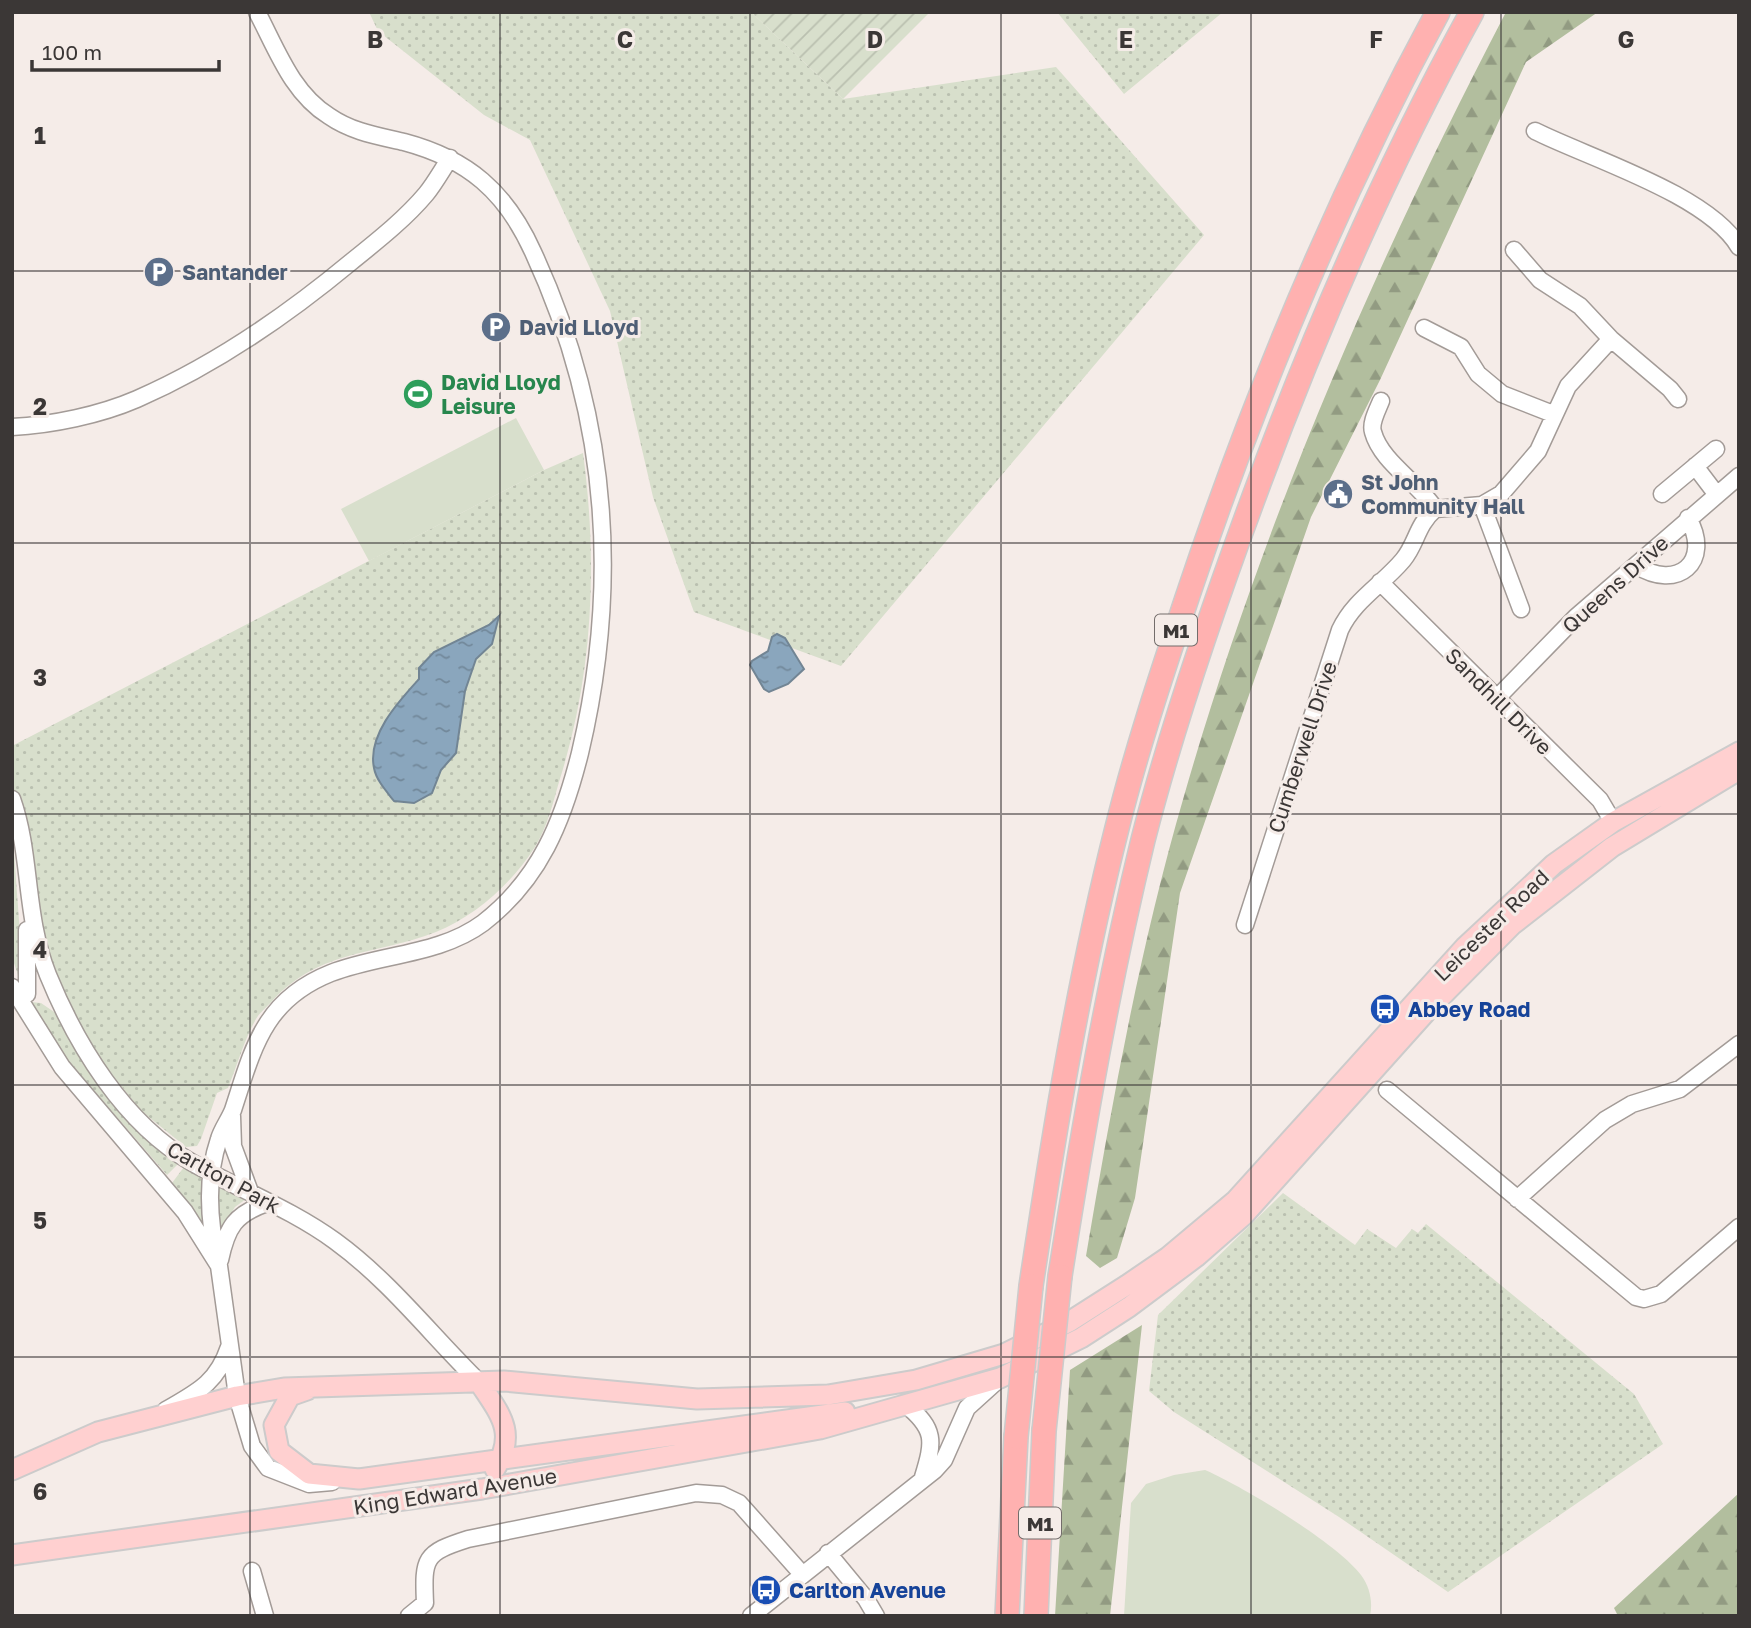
<svg xmlns="http://www.w3.org/2000/svg" width="1751" height="1628" font-family="'Golos Text',sans-serif">
  <defs>
    <pattern id="grass-dots" width="8" height="8" patternUnits="userSpaceOnUse" patternTransform="scale(1.75)"><rect width="8" height="8" fill="#d8dfcc"/><path d="M2 2h.1M6 6h.1" fill="none" stroke="#bac0b0" stroke-width="1.8" stroke-linecap="round"/></pattern>
    <pattern id="forest-firs" width="22" height="20" patternUnits="userSpaceOnUse" patternTransform="scale(1.75)"><rect width="22" height="20" fill="#b2be9e"/><path d="M5 1l3.5 6h-7zM16 11l3.5 6h-7z" fill="#929b82"/></pattern>
    <pattern id="garden-furrows" width="10" height="10" patternUnits="userSpaceOnUse" patternTransform="scale(1.75)"><rect width="10" height="10" fill="#d8dfcc"/><path d="M-1 1l2-2M0 10L10 0M9 11l2-2" fill="none" stroke="#bac0b0"/></pattern>
    <pattern id="water-ripples" width="26" height="14" patternUnits="userSpaceOnUse" patternTransform="scale(1.75)"><rect width="26" height="14" fill="#8aa6bd"/><path d="M2 4q2-2 4 0t4 0M15 11q2-2 4 0t4 0" fill="none" stroke="#72889a"/></pattern>
  </defs>
  <rect width="100%" height="100%" fill="#f5ece8"/>
  <path fill="url(#grass-dots)" d="M369 12H751L843 99 1056 67 1204 235 841 666 694 612 653 497 610 311 530 140 484 115 378 31Z
    M1057 12H1223L1124 94Z
    M583 453C598 564 593 675 559 782 553 803 547 828 535 847 512 883 476 916 436 932 377 955 321 949 273 1000 268 1006 260 1012 256 1019 244 1040 237 1066 228 1088L217 1093 201 1139 197 1146 186 1147 140 1110 119 1083H112L77 1022 39 932 25 823 12 790V746L544 470Z
    M12 824 21 948 19 978 12 957Z
    M31 1002 41 1003 60 1016 111 1100 133 1127 178 1164 167 1175 64 1056Z
    M184 1167 208 1178V1233L172 1183Z
    M215 1184 246 1199 235 1207 219 1232Z
    M1283 1193 1355 1245 1367 1229 1396 1248 1412 1229 1418 1233 1426 1224 1634 1394 1663 1444 1448 1592 1339 1517 1174 1412 1149 1391 1158 1315Z"/>
  <path fill="url(#forest-firs)" d="M1506 12H1598L1526 62 1380 380 1311 517 1180 893 1135 1198 1117 1258 1100 1268 1086 1256C1112 1102 1140 947 1184 796 1262 524 1375 263 1506 12Z
    M1142 1325 1110 1616H1055L1070 1370Z
    M1739 1493V1616H1618L1614 1608Z"/>
  <path fill="url(#garden-furrows)" d="M751 12H930L843 99Z"/>
  <path fill="#d8dfcc" d="M516 418 544 470 369 561 341 509Z
    M1205 1470C1242 1486 1337 1543 1361 1575 1370 1587 1373 1602 1370 1616H1124L1131 1503 1146 1484 1174 1475Z"/>
  <path fill="url(#water-ripples)" stroke="#728594" stroke-width="2" d="M499 616 492 644 476 659 465 691 456 753 441 770 432 793 414 803 394 801C387 792 376 780 374 768 367 735 399 701 419 679V668L434 652 489 625Z
    M777 634 785 638 804 669 788 684 769 692 764 689 750 665 752 661 768 651 772 637Z"/>
  <g fill="none" stroke-linecap="round" stroke-linejoin="round">
    <g stroke="#a39b97" stroke-width="19">
      <path id="minor" d="M1535 131C1589 158 1709 195 1739 247
        M1514 250 1540 280 1580 306 1611 339
        M1424 328 1461 347 1478 374 1502 394 1553 414
        M1381 401C1378 409 1370 423 1373 432 1381 462 1419 483 1435 509
        M12 427C52 425 100 415 137 399 215 365 286 316 351 262 377 241 405 219 426 194 435 183 442 170 450 158
        M1695 466 1717 495
        M1662 494 1716 449
        M1482 505 1521 609
        M1636 565C1677 592 1713 562 1688 518
        M1380 582 1600 800 1613 822
        M1496 699 1576 617 1739 476
        M12 799C32 856 24 915 48 975 77 1046 124 1123 191 1162 238 1189 291 1209 335 1241 390 1281 431 1335 479 1382
        M1245 925 1340 630C1354 600 1382 585 1403 560 1417 543 1416 526 1435 509L1482 505 1501 494 1538 451 1568 386 1611 339 1670 389 1678 399
        M27 930V994
        M12 987 62 1067 185 1212 219 1266 237 1396 252 1446 268 1468 309 1484 332 1482
        M1387 1090 1636 1297 1644 1299 1661 1294 1739 1227
        M232 1116 233 1146 250 1192
        M1517 1199 1605 1120 1632 1104 1680 1089 1739 1044
        M220 1260C227 1227 235 1214 267 1203
        M219 1266C209 1225 205 1180 219 1139 222 1129 229 1120 233 1110 253 1049 263 1000 331 973 380 954 440 955 483 923 540 879 563 821 580 753 621 580 608 414 533 252 506 192 468 159 404 142 378 136 352 132 329 116 292 93 277 50 257 12
        M905 1404C936 1429 934 1441 923 1477
        M166 1410C197 1392 217 1383 229 1347
        M828 1553 866 1599 876 1616
        M252 1571 265 1616
        M409 1616 425 1603C423 1558 424 1553 468 1539L696 1493 722 1495 739 1503 802 1574
        M751 1616 935 1470 944 1460 967 1408 998 1380"/>
    </g>
    <g stroke="#cccbcb" stroke-width="23">
      <path id="major" d="M479 1382C499 1413 518 1432 495 1469
        M307 1390 290 1396 274 1425 279 1451 309 1474 359 1479 845 1412
        M12 1470 98 1432 237 1396 284 1388 504 1381 697 1399 828 1395 916 1380 1004 1354 1069 1322 1127 1285 1168 1257 1236 1200 1465 947 1554 864 1613 822 1739 752
        M12 1555 482 1489 820 1429 1000 1378 1081 1338 1129 1307 1196 1257 1244 1215 1426 1012 1512 925 1612 847 1739 770"/>
    </g>
    <g stroke="#cccbcb" stroke-width="26">
      <path id="highway" d="M1060 1276C1083 1130 1108 984 1143 840 1172 726 1211 613 1252 502 1314 333 1385 170 1472 12
        M1031 1286C1054 1132 1079 978 1117 828 1137 747 1164 667 1190 589 1257 390 1338 196 1438 12
        M1007 1616 1016 1437
        M1036 1616 1044 1431"/>
    </g>
    <use href="#minor" stroke="#fff" stroke-width="16"/>
    <use href="#major" stroke="#ffd0d0" stroke-width="19"/>
    <use href="#highway" stroke="#ffb1b0" stroke-width="23"/>
    <g stroke="#cccbcb" stroke-width="26" stroke-linecap="butt">
      <path id="highway-bridge" d="M1044 1431 1060 1276
        M1016 1437 1031 1286"/>
    </g>
    <use href="#highway-bridge" stroke="#ffb1b0" stroke-width="23"/>
  </g>
  <path fill="none" stroke="#3b3736" stroke-width="2" stroke-opacity="0.55" d="M250 12V1616M500 12V1616M750 12V1616M1001 12V1616M1251 12V1616M1501 12V1616M12 271H1739M12 543H1739M12 814H1739M12 1085H1739M12 1357H1739"/>
  <defs>
    <g id="parking-disc" transform="scale(1.575)"><circle r="9.5" fill="#5c6f8a" stroke="#f5ece8"/><path d="M-3.5-5.5H1a3.5 3.5 0 0 1 0 7H-1V5.5H-3.5ZM-1-3.4V-.6H.8a1.4 1.4 0 0 0 0-2.8Z" fill="#fff"/></g>
    <g id="stadium-disc" transform="scale(1.575)"><circle r="9.5" fill="#2e9e5b" stroke="#f5ece8"/><path d="M0-5a6.5 5 0 1 0 0 10a6.5 5 0 1 0 0-10ZM-3.5-1.8h7v3.6h-7Z" fill="#fff"/></g>
    <g id="civic-disc" transform="scale(1.575)"><circle r="9.5" fill="#5c6f8a" stroke="#f5ece8"/><path d="M-.6-6.5H3V-4.5H.6V-3L4-1V1h2V6H-6V1h2V-1L-.6-3ZM-1.2 2.5V6h2.4V2.5Z" fill="#fff"/></g>
    <g id="bus-disc" transform="scale(1.575)"><circle r="9.5" fill="#1a4fb4" stroke="#f5ece8"/><path d="M-5-6H5V4H4V6H2V4H-2V6H-4V4H-5ZM-3.5-4V0h7V-4ZM-3.5 1.2v1.5H-2V1.2ZM2 1.2v1.5H3.5V1.2Z" fill="#fff"/></g>
  </defs>
  <g fill-rule="evenodd">
    <use href="#parking-disc" x="159" y="272"/>
    <use href="#parking-disc" x="496" y="327"/>
    <use href="#stadium-disc" x="418" y="394"/>
    <use href="#civic-disc" x="1338" y="494"/>
    <use href="#bus-disc" x="1385" y="1009"/>
    <use href="#bus-disc" x="766" y="1590"/>
  </g>
  <g text-anchor="middle" dominant-baseline="central" stroke-width="6" stroke-linejoin="round" paint-order="stroke">
    <g fill="#f5ece8" stroke="#736d6b" stroke-width="2">
      <rect x="1155" y="614.5" width="42" height="31" rx="5"/>
      <rect x="1019" y="1507.5" width="42" height="31" rx="5"/>
    </g>
    <g font-size="19" font-weight="bold" fill="#3b3736">
      <text x="1176" y="630">M1</text>
      <text x="1040" y="1523">M1</text>
    </g>
    <g font-size="21" font-weight="bold" fill="#4e5e75" stroke="#f5ece8" text-anchor="start">
      <text x="182" y="272">Santander</text>
      <text x="519" y="327">David Lloyd</text>
      <text x="1361" y="482">St John<tspan x="1361" dy="24">Community Hall</tspan></text>
    </g>
    <g font-size="21" font-weight="bold" fill="#27864d" stroke="#f5ece8" text-anchor="start">
      <text x="441" y="382">David Lloyd<tspan x="441" dy="24">Leisure</tspan></text>
    </g>
    <g font-size="21" fill="#3b3736" stroke="#f5ece8">
      <text transform="translate(1615 584) rotate(-42)">Queens Drive</text>
      <text transform="translate(1499 701) rotate(45)">Sandhill Drive</text>
      <text transform="translate(1302 747) rotate(-72)">Cumberwell Drive</text>
      <text transform="translate(1491 925) rotate(-44)">Leicester Road</text>
      <text transform="translate(224 1177) rotate(29)">Carlton Park</text>
      <text transform="translate(455 1491) rotate(-9)">King Edward Avenue</text>
    </g>
    <g font-size="21" font-weight="bold" fill="#164399" stroke="#f5ece8" text-anchor="start">
      <text x="1408" y="1009">Abbey Road</text>
      <text x="789" y="1590">Carlton Avenue</text>
    </g>
  </g>
  <g font-size="23" text-anchor="middle" font-weight="bold" fill="#3b3736" stroke="#f5ece8" stroke-width="6" stroke-linejoin="round" paint-order="stroke">
    <text x="375" y="48">B</text>
    <text x="625" y="48">C</text>
    <text x="875" y="48">D</text>
    <text x="1126" y="48">E</text>
    <text x="1376" y="48">F</text>
    <text x="1626" y="48">G</text>
    <text x="40" y="144">1</text>
    <text x="40" y="415">2</text>
    <text x="40" y="686">3</text>
    <text x="40" y="958">4</text>
    <text x="40" y="1229">5</text>
    <text x="40" y="1500">6</text>
  </g>
  <rect width="1751" height="1628" fill="none" stroke="#3b3736" stroke-width="28"/>
  <path d="M32 60v10h187v-10" fill="none" stroke="#3b3736" stroke-width="3.5"/>
  <text x="42" y="60" font-size="21" fill="#3b3736" stroke="#f5ece8" stroke-width="5" paint-order="stroke">100 m</text>
</svg>
